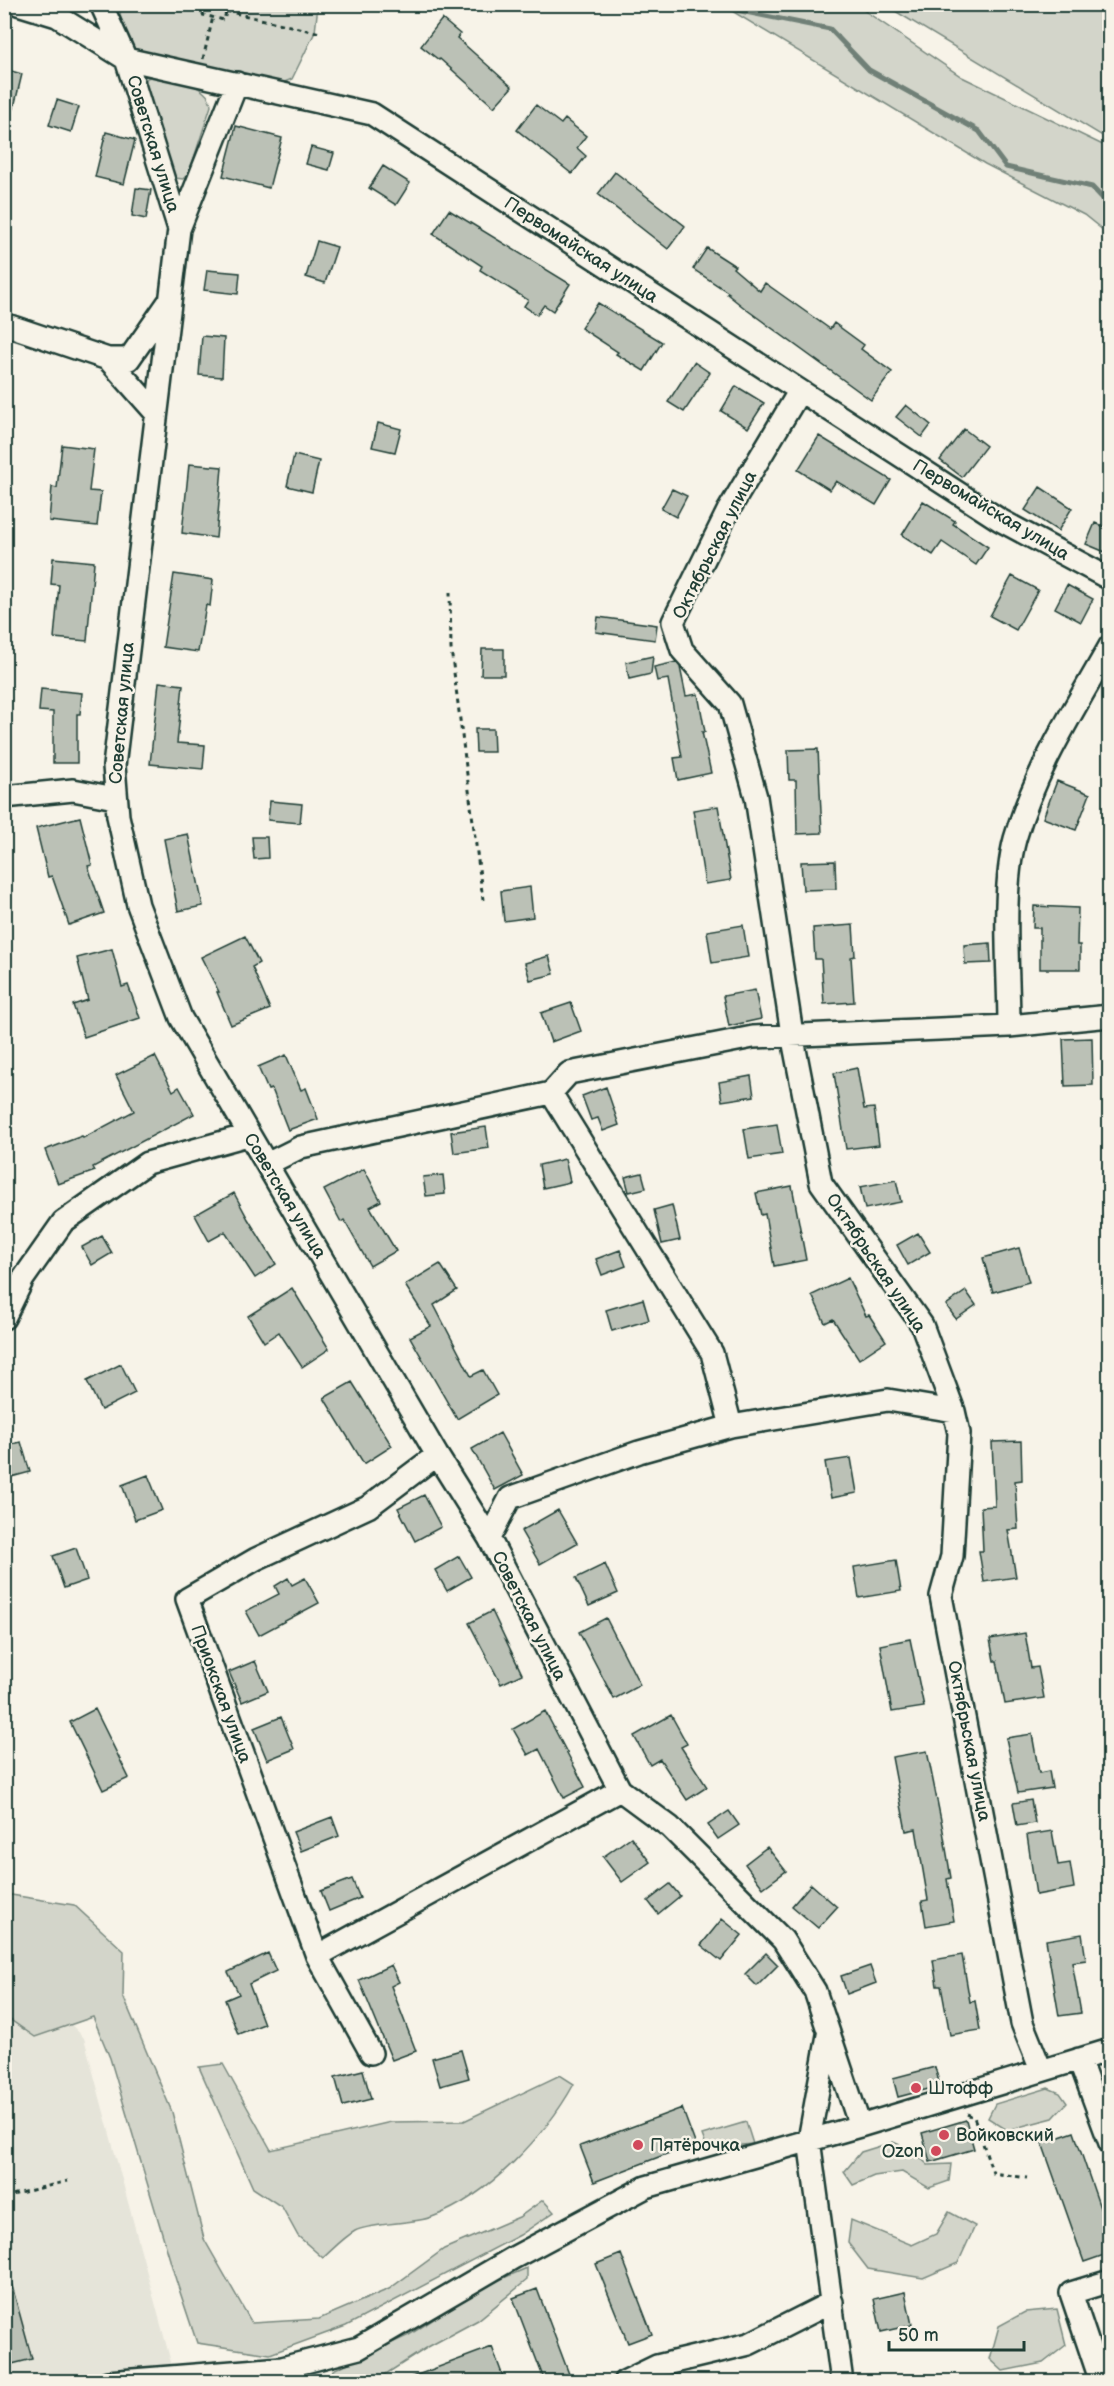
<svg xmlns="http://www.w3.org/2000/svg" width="1114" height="2386" font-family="'Balsamiq Sans',sans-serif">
  <rect width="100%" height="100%" fill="#f7f3e8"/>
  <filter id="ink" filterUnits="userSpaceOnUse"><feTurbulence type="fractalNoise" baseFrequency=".0167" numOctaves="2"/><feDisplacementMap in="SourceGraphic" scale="12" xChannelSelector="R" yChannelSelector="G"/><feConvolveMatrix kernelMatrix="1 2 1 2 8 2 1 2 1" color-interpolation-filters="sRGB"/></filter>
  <g filter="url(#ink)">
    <path fill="#e5e4d9" d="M4 1953 84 2038 176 2381H5Z"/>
    <path fill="#d3d5ca" stroke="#79897f" stroke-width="1.5" d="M120 5H318L315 32 292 79 280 84 158 58 126 47 121 35Z
      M722 5H856L962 77 1109 148V235L1084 215 985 164Z
      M885 5H1109V140Z
      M156 75C173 80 210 84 211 106L189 173 183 179 175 178 171 174 143 86 147 78Z
      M5 1894 74 1905 124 1951 123 1996 172 2112 204 2239 252 2323 319 2319 389 2289 444 2249 519 2217 543 2200 554 2212 520 2235 346 2326 270 2354 197 2343 176 2280 110 2058 93 2017 35 2037 5 2016Z
      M223 2064 271 2150 391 2122 464 2121 560 2075 574 2084C546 2135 488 2197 432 2217 413 2224 370 2223 355 2231 343 2238 333 2249 323 2258L298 2236 282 2207 253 2188 199 2067Z
      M1048 2088 1060 2093 1067 2103 1053 2118 1007 2130 988 2118 995 2104Z
      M746 2122 753 2144 707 2148 702 2135Z
      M893 2142 913 2151 928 2165 951 2164 949 2181 929 2188 902 2172 874 2176 853 2185 844 2172 861 2152Z
      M949 2212 975 2226 958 2263 923 2278 868 2269 848 2243 851 2220 912 2245 936 2234Z
      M527 2268V2280L478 2320 428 2347 375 2381 328 2382 333 2370 409 2335 485 2286Z
      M1057 2309 1066 2345 1043 2363 1003 2371 990 2359 999 2326 1025 2312Z"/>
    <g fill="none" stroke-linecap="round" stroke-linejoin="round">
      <path stroke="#6f8077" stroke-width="5" d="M732 4 736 10 830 29 869 70 979 131 1006 167 1092 187 1110 206"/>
    </g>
    <path fill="#bbc1b6" stroke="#1f3d34" stroke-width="1.5" d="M442 19 460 34 457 38 512 87 494 107 440 59 439 60 421 46Z
      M4 69 22 74 10 124H4Z
      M57 100 79 107 71 132 49 125Z
      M536 105 561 124 565 119 586 136 577 148 586 156 572 174 517 130Z
      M236 126 282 138 269 188 223 176Z
      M106 132 135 140 124 184 95 177Z
      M311 147 334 153 329 170 306 164Z
      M383 166 410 183 396 205 369 188Z
      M615 172 685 226 668 249 598 194Z
      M136 188 151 190 146 219 132 216Z
      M449 210 570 284 553 311 544 305 537 315 524 306 528 300 480 270 482 266 433 234Z
      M317 241 337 247 325 283 306 277Z
      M707 248 735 266 733 268 760 291 765 283 830 329 834 323 864 345 861 349 892 372 871 400 747 310 727 294 729 293 693 269Z
      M207 270 240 273 238 294 204 290Z
      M598 303 662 342 644 371 616 354 618 352 581 328Z
      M202 336 224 338 222 377 199 375Z
      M694 362 710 373 684 412 668 402Z
      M736 386 764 403 748 428 721 411Z
      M906 405 931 425 922 437 896 417Z
      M378 423 401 429 395 452 372 447Z
      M964 429 986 446 962 477 940 460Z
      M819 436 891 480 876 505 836 481 830 490 798 470Z
      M62 445 94 449 89 491 101 492 97 526 49 521 52 487 57 488Z
      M294 455 319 461 312 492 287 486Z
      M189 464 222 467 216 538 182 533Z
      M1040 487 1072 508 1058 531 1025 510Z
      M672 489 687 496 676 517 661 509Z
      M923 501 955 521 953 524 988 547 976 565 942 542 933 555 902 535Z
      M1095 523 1110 529V554L1086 544Z
      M53 558 94 562 87 641 54 638 59 585 51 584Z
      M174 574 213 580 210 606 206 605 198 652 163 647Z
      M1012 576 1038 590 1016 630 990 616Z
      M1067 585 1093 599 1081 622 1055 608Z
      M598 617 657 625 655 640 596 632Z
      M482 649H504V675H481Z
      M653 656 651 674 629 679 626 662Z
      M676 662 680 667 686 696 698 694 705 732H702L711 773 678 780 674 758 682 757 668 679 657 681 654 667Z
      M159 682 183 685 177 743 205 745 203 769 150 764Z
      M41 689 82 693 80 714H77V763H53V712L39 711Z
      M475 729H493L494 752H476Z
      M818 749 822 833 797 834 796 780H789L788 750Z
      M1057 781 1090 794 1076 830 1043 818Z
      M270 801 302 804 300 823 268 820Z
      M718 806 731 880 705 884 693 810Z
      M80 817 92 865 88 866 104 913 69 925 52 876 48 877 36 828Z
      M188 834 203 906 178 911 164 839Z
      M252 837H267L268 858 254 859Z
      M835 861 836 889 803 890 801 862Z
      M530 887 533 917 504 921 501 891Z
      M1034 906 1078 908 1077 945H1080V969H1040V928H1033Z
      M743 925 748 957 712 963 707 931Z
      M853 925 855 956 851 957 854 1002 824 1004 821 959H815L813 928Z
      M245 936 259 963 252 967 270 1009 231 1025 217 992H219L201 957Z
      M990 943 991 963 965 964 964 945Z
      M112 949 122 987 128 985 140 1018 84 1037 73 1005 88 1000 77 958Z
      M549 956 554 974 530 980 525 963Z
      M755 990 761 1019 729 1026 723 996Z
      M571 1003 581 1031 551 1042 541 1013Z
      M1092 1038 1093 1085 1065 1086 1063 1039Z
      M286 1055 301 1090 306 1088 318 1119 288 1130 272 1089 268 1090 258 1067Z
      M155 1056 173 1091 179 1087 194 1114 93 1167 95 1171 58 1184 45 1150 82 1136 83 1138 134 1111 116 1075Z
      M857 1068 864 1109 874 1108 879 1145 846 1149 834 1073Z
      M751 1076 754 1096 722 1101 719 1082Z
      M606 1087 619 1125 603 1131 598 1118 591 1120 582 1096Z
      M777 1124 782 1154 749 1159 744 1129Z
      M486 1127 489 1148 454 1153 451 1132Z
      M565 1159 570 1182 543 1188 539 1165Z
      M364 1169 381 1201 370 1207 396 1251 370 1266 344 1220 341 1222 324 1190Z
      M642 1173 646 1188 629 1192 625 1177Z
      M443 1175 445 1194 426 1196 423 1177Z
      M896 1180 901 1202 865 1209 860 1187Z
      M792 1186 806 1260 774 1266 765 1214 761 1215 756 1193Z
      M234 1193 248 1219 276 1264 255 1278 225 1232 209 1241 195 1215Z
      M672 1205 680 1240 662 1244 654 1210Z
      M918 1233 930 1252 908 1265 897 1245Z
      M102 1236 112 1253 92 1265 82 1247Z
      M1019 1248 1029 1282 993 1292 983 1258Z
      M620 1250 626 1266 602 1275 596 1259Z
      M440 1264 457 1290 434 1305 471 1376 483 1370 497 1395 457 1419 410 1337 431 1326 405 1285Z
      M848 1278 866 1316 869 1315 886 1341 859 1359 833 1319 825 1323 812 1295Z
      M292 1288 329 1349 302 1367 279 1332 264 1342 248 1316Z
      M966 1291 976 1305 956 1319 946 1305Z
      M643 1299 649 1320 612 1331 606 1310Z
      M121 1364 135 1393 101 1410 87 1381Z
      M352 1382 392 1446 364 1464 324 1398Z
      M500 1433 523 1475 495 1490 472 1449Z
      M1021 1441 1022 1480 1015 1481 1018 1529 1008 1530 1016 1577 984 1582 979 1551H983L981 1507 995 1506 992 1442Z
      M21 1442 30 1472 4 1479V1446Z
      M851 1458 857 1493 831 1498 825 1462Z
      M148 1475 162 1510 135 1520 122 1485Z
      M424 1495 441 1527 415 1541 398 1508Z
      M558 1510 577 1543 540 1564 521 1531Z
      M76 1548 87 1580 64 1588 53 1556Z
      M459 1556 471 1577 447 1591 435 1570Z
      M896 1560 901 1591 859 1598 854 1567Z
      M605 1564 618 1593 589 1606 576 1578Z
      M288 1578 292 1585 305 1578 319 1603 259 1635 246 1611 279 1594 275 1586Z
      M492 1611 522 1674 501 1684 469 1623Z
      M606 1618 640 1685 614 1699 579 1632Z
      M1025 1633 1031 1668 1038 1667 1044 1698 1005 1704 997 1661H994L990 1639Z
      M910 1639 924 1707 892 1712 880 1645Z
      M255 1661 268 1691 242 1702 229 1672Z
      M95 1709 129 1778 103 1790 70 1722Z
      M545 1711 585 1787 564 1798 539 1749 528 1755 513 1729Z
      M671 1715 687 1744 681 1747 707 1787 687 1800 660 1759 650 1765 634 1736Z
      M281 1717 294 1749 267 1760 254 1728Z
      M1032 1734 1039 1773 1049 1771 1052 1788 1018 1793 1006 1738Z
      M927 1751 942 1825 951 1878 947 1879 954 1921 926 1926 922 1901 928 1900 916 1829 906 1831 892 1757Z
      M1031 1800 1035 1823 1017 1826 1013 1803Z
      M729 1811 739 1825 718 1839 708 1825Z
      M332 1817 339 1836 301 1851 293 1832Z
      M1052 1831 1058 1865 1070 1863 1074 1888 1036 1895 1027 1835Z
      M631 1837 650 1862 622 1882 603 1857Z
      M767 1847 786 1871 763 1888 745 1864Z
      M352 1879 360 1898 329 1911 321 1891Z
      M670 1884 680 1896 658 1914 648 1901Z
      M811 1884 837 1907 818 1928 792 1906Z
      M722 1919 742 1935 721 1961 701 1945Z
      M1082 1934 1086 1960 1072 1962 1081 2013 1059 2016 1046 1940Z
      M268 1953 276 1971 249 1984 264 2024 238 2034 225 2000 239 1994 228 1972Z
      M766 1953 778 1965 757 1986 745 1974Z
      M962 1955 970 2002 975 2001 980 2030 950 2035 941 1986H937L933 1960Z
      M391 1965 399 1982 391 1986 416 2051 392 2060 359 1980Z
      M870 1966 876 1983 847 1994 841 1976Z
      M461 2050 469 2078 440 2086 432 2058Z
      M935 2067 940 2086 898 2097 893 2078Z
      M363 2070 371 2099 343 2106 335 2077Z
      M682 2108 695 2143 594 2182 580 2146Z
      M966 2120 974 2149 930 2162 922 2133Z
      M1074 2132 1110 2237V2253L1084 2262 1042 2143Z
      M621 2254 652 2334 628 2343 596 2264Z
      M4 2275H9L32 2359 4 2366Z
      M537 2289 572 2382H545L513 2298Z
      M905 2292 912 2325 881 2332 874 2299Z
      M492 2347 505 2382H404V2380Z"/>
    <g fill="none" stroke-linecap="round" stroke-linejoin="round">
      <g stroke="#1f3d34" stroke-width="26">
        <path id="minor" d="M18 4 57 16 126 59 372 114 1000 520 1110 579
          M101 4 126 59 179 229 237 83
          M179 229 114 766 118 816 138 905 181 1018 437 1455 489 1538 620 1790 670 1827 783 1940 815 1991 860 2126
          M4 324 108 359 156 413
          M108 359H129L168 303
          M799 392 728 511 673 622 682 650 730 704 756 797 792 1034 821 1183 922 1325 954 1411 959 1433 952 1556 941 1596 1022 2023 1041 2070
          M4 797 73 790 115 798
          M1009 1026C1009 971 1001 891 1015 839 1035 770 1075 708 1110 646
          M551 1093 712 1353 731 1426
          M267 1164 301 1147 551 1093 569 1073 753 1037 1009 1026 1110 1016
          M4 1318 23 1279 63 1222 147 1163 248 1135
          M489 1538 510 1498 639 1452 731 1426 888 1400 954 1411
          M317 1956 620 1790
          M828 2035 809 2140 842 2382
          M371 2053 317 1956 187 1599 256 1559 368 1507 437 1455
          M1079 2059 1110 2143
          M108 2382 282 2368 359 2348 513 2258 646 2187 860 2126 1110 2050
          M624 2382 657 2366 749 2344 832 2302
          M1101 2382 1071 2293 1110 2281"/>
      </g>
      <path stroke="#1f3d34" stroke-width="3" stroke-dasharray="4.5 4.5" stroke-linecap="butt" d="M205 4 203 15 224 20 228 4
        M226 11 320 33
        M203 59 213 17
        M450 592 451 649 483 900
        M967 2114 974 2117 993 2173 1027 2178
        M4 2197 68 2181"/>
      <use href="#minor" stroke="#f7f3e8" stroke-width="21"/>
    </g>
  </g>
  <g fill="#d1495b" stroke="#f7f3e8" stroke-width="2">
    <circle cx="916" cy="2088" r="6"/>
    <circle cx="944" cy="2135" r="6"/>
    <circle cx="638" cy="2145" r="6"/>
    <circle cx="936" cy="2151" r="6"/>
  </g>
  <g text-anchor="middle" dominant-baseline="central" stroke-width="5" stroke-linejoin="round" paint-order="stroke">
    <g font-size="18" fill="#1f3d34" stroke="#f7f3e8">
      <text transform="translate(153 144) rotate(73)">Советская улица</text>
      <text transform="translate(581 250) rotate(33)">Первомайская улица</text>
      <text transform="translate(991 510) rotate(31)">Первомайская улица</text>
      <text transform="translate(715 545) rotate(-63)">Октябрьская улица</text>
      <text transform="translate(122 713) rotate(-85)">Советская улица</text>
      <text transform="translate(285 1196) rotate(59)">Советская улица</text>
      <text transform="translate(876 1263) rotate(56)">Октябрьская улица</text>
      <text transform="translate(529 1616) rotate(63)">Советская улица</text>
      <text transform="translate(221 1694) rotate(70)">Приокская улица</text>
      <text transform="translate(969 1741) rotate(79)">Октябрьская улица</text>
    </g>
    <g font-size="18" fill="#1f3d34" stroke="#f7f3e8" text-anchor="start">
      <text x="928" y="2088">Штофф</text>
      <text x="956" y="2135">Войковский</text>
      <text x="650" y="2145">Пятёрочка</text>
      <text x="924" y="2151" text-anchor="end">Ozon</text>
    </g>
  </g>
  <rect width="1114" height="2386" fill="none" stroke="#f7f3e8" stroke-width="24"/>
  <rect x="12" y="12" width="1090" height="2362" fill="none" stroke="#1f3d34" stroke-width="2" filter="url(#ink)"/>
  <path d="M889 2341v9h135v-9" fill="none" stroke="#1f3d34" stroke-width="3"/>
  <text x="898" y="2341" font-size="18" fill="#1f3d34" stroke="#f7f3e8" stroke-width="4.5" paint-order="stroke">50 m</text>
</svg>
